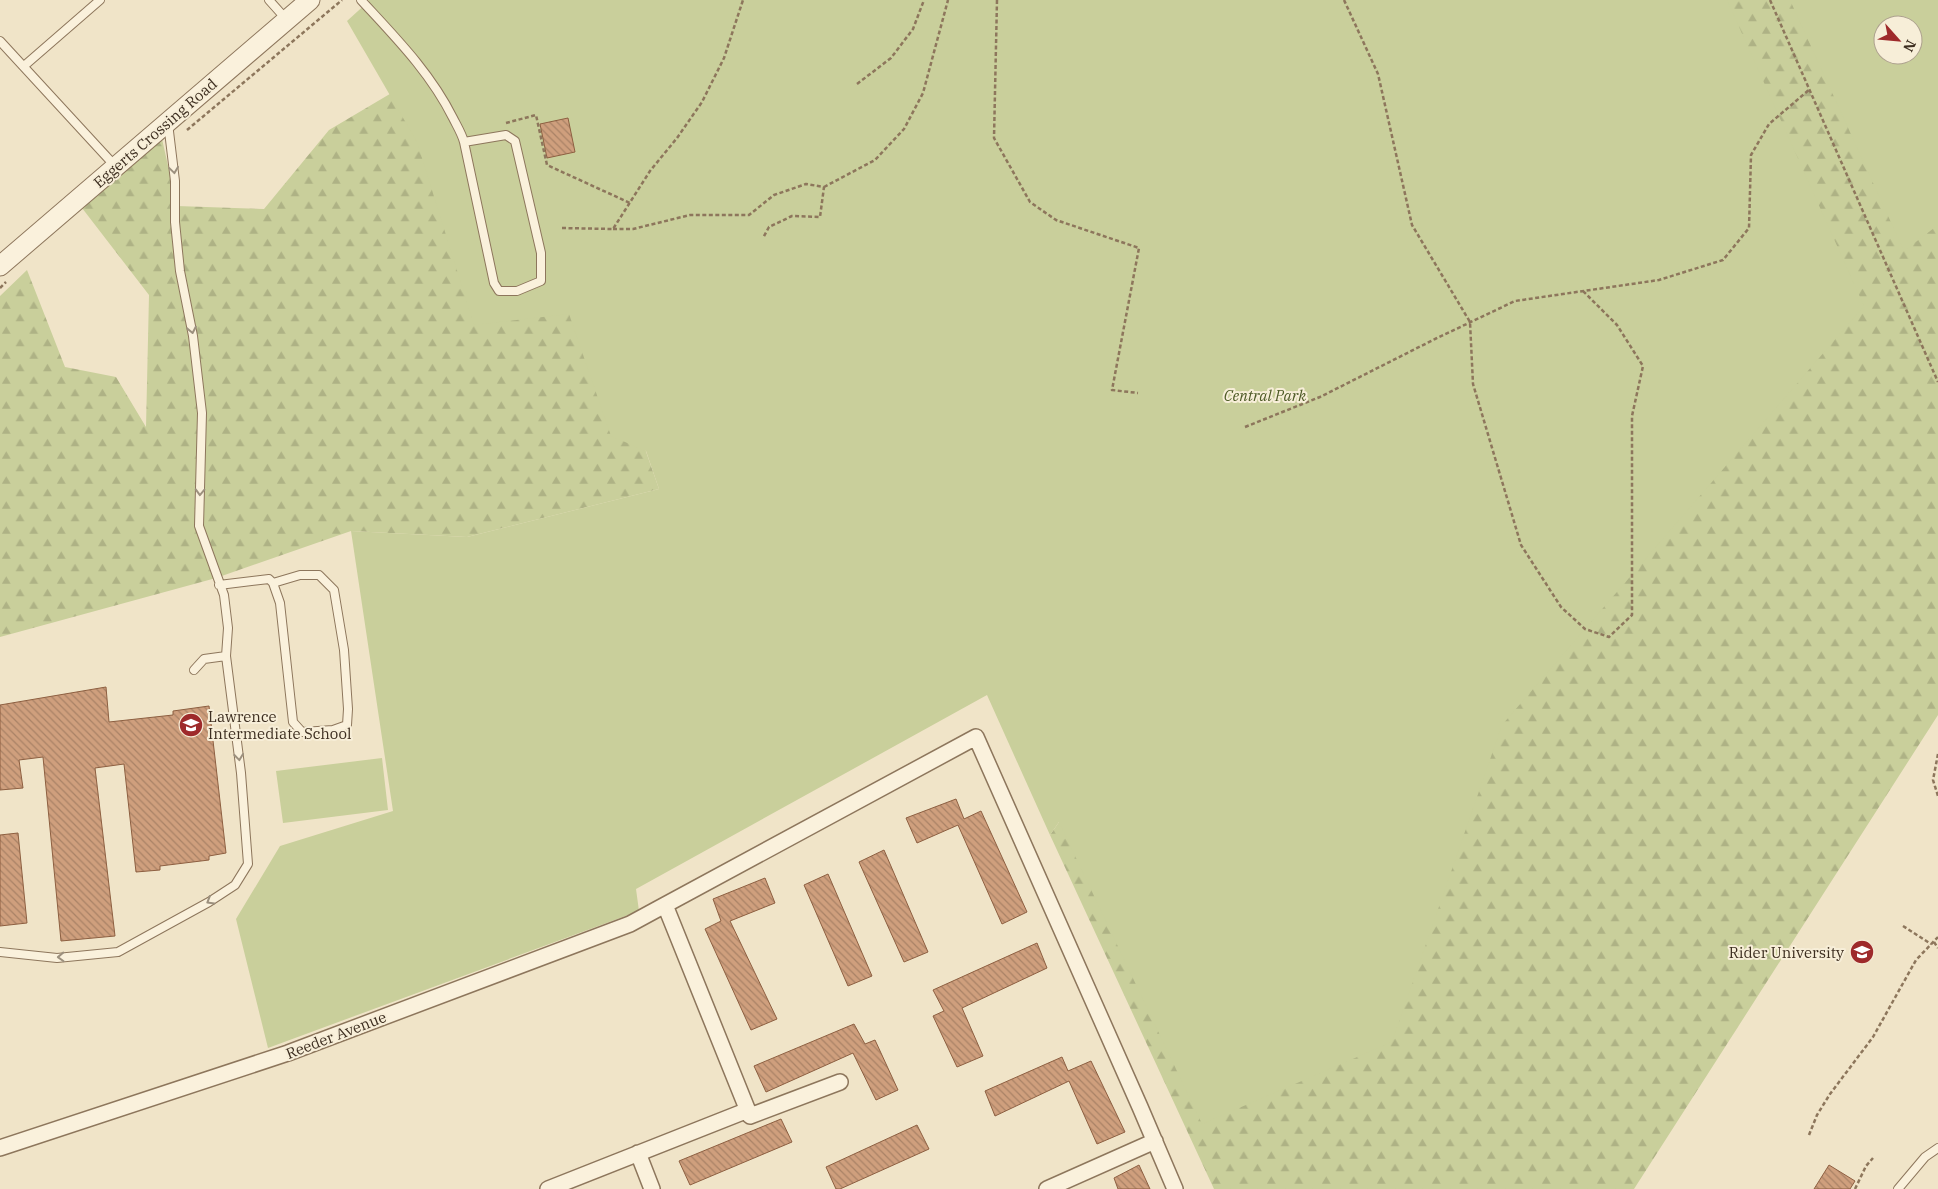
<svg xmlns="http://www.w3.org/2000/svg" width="1938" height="1189" font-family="'IBM Plex Serif',serif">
  <defs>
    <pattern id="forest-firs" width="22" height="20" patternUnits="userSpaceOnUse" patternTransform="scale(1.25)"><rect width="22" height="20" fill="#c9cf9b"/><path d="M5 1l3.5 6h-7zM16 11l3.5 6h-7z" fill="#aeb285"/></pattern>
    <pattern id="building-back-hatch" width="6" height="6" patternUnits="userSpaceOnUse" patternTransform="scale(1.25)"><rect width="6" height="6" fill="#cf9f7d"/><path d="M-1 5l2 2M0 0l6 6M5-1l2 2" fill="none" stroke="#a98266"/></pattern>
  </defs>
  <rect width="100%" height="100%" fill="#f0e4c8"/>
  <path fill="url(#forest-firs)" fill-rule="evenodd" d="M1223 0H1938V715L1634 1189H1214L1050 835 1123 730ZM1883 25H1913V55H1883Z
    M432 69 591 293 659 489 467 537 351 531 216 578 0 637V296L27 270 65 367 116 377 146 427 149 295 72 195 158 121 177 206 264 209 329 130Z"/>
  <path fill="#c9cf9b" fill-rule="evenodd" d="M368 0H1727L1864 306 1502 725 1392 1042 1202 1124 1059 822 1050 835 987 695 636 889 639 911 268 1048 236 919 280 846 393 811 351 531 467 537 659 489 646 451 611 436 569 314 474 325 417 142 347 21 369 1Z
    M1790 0H1938V225L1904 251ZM1883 25H1913V55H1883Z
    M382 758 388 810 283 823 276 771Z"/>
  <path fill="url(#building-back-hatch)" stroke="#8d5f41" d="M568 118 575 152 547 158 540 124Z
    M106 687 109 722 173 715V711L209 706 226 853 209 856V860L160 866V870L136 872 124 764 95 768 115 936 61 941 43 757 19 760 23 788 0 790V705Z
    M956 799 964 819 981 811 1027 912 1002 924 958 825 917 843 906 818Z
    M18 833 27 923 0 926V835Z
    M884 850 928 952 904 962 859 862Z
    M828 874 872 976 848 986 804 885Z
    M765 878 775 903 730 921 777 1019 751 1030 705 929 721 921 713 899Z
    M1037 943 1047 968 962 1008 983 1056 957 1067 933 1016 944 1011 933 990Z
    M854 1024 865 1044 875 1040 898 1090 876 1100 853 1053 766 1092 754 1066Z
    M1062 1057 1068 1071 1091 1061 1125 1132 1097 1144 1069 1081 995 1116 985 1091Z
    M781 1119 792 1142 690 1185 679 1161Z
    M917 1125 929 1149 840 1189H836L826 1167Z
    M1139 1165 1150 1189H1118L1114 1178Z
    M1829 1165 1855 1181 1850 1189H1814Z"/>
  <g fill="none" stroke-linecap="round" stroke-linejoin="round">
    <g stroke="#8d765c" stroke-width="10">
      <path id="service" d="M269 0 286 19
        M361 0C395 37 430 72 453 118 457 126 462 134 464 142L494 283 499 291H517L541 281V253L515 141 506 135 464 142
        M0 41 116 167
        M24 66 100 0
        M168 123 175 181V222L180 271 193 336 202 413 199 526 224 595 228 628 226 656 204 659 194 670
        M219 585 269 579 273 583 280 603 293 722 302 732 333 730 347 725 348 709 344 650 334 590 319 575H300L273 583
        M0 952 57 958 118 952 209 902 235 885 248 864 241 773 226 656
        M1898 1189 1925 1157 1938 1148"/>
    </g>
    <g stroke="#8d765c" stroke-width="18">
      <path id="minor" d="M840 1082 750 1116 665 905 976 737 1140 1107 1175 1189
        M0 1148 288 1053 630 924 665 905
        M638 1153 652 1189
        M548 1189 748 1110
        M1047 1189 1155 1141"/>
    </g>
    <g stroke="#8d765c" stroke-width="21">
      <path id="tertiary" d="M0 266 310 0"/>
    </g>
    <path stroke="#8d765c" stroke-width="2.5" stroke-dasharray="4 2.5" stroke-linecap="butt" d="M997 0 994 138 1030 202 1056 220 1139 248 1112 390 1138 393
      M1344 0 1378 74 1412 225 1470 322 1473 384 1521 545 1561 607 1585 629 1609 637 1632 615V416L1643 366 1617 325 1583 291
      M1770 0 1938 382
      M857 84 891 58 913 29 924 0
      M506 123 536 115 547 165 630 203
      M187 130 342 0
      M824 187 875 160 904 129 923 93 948 0
      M562 228 613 229 650 171 677 138 702 102 724 58 743 0
      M613 229H633L690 215H749L774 195 806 184 824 187 820 217 792 216 769 227 763 238
      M0 288 6 282
      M1245 427 1320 397 1435 339 1515 301 1659 280 1723 260 1749 228 1751 155 1769 124 1810 89
      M1938 754 1933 780 1938 796
      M1903 926 1931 944
      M1934 942 1938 948
      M1809 1135 1817 1115 1830 1094 1873 1037 1916 960 1938 937
      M1855 1189 1866 1166 1873 1158"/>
    <use href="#service" stroke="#faf1dc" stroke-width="8"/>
    <use href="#minor" stroke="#faf1dc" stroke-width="15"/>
    <use href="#tertiary" stroke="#faf1dc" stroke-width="19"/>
  </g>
  <defs><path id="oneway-chevron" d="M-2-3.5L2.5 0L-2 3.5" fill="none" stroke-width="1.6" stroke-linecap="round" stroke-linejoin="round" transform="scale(1.25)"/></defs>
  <g stroke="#9c907e">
    <use href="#oneway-chevron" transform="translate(174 170) rotate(82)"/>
    <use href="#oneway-chevron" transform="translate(192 330) rotate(79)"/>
    <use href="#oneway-chevron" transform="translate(200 492) rotate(92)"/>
    <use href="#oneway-chevron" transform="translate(239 757) rotate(83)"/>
    <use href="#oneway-chevron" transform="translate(210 901) rotate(149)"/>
    <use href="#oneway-chevron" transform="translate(61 957) rotate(178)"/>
  </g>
  <defs>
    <g id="school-disc" transform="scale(1.25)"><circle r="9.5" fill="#9e2a2b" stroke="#f7eed8"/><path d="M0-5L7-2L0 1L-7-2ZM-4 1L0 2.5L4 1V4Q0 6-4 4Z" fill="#fff"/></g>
    <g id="university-disc" transform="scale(1.25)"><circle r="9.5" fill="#9e2a2b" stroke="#f7eed8"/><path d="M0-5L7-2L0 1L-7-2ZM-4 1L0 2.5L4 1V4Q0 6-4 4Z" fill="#fff"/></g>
  </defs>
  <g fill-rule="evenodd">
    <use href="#school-disc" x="191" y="725"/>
    <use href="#university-disc" x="1862" y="952"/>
  </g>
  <g text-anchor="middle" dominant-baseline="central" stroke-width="4" stroke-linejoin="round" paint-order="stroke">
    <g font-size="15" fill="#3d2e20" stroke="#f7eed8">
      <text transform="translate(155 133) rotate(-41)">Eggerts Crossing Road</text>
      <text transform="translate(336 1035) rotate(-21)">Reeder Avenue</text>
    </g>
    <g font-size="15" font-style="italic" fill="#4d5a26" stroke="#f7eed8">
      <text x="1265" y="395">Central Park</text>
    </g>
    <g font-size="15" fill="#3d2e20" stroke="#f7eed8" text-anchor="start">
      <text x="208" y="716">Lawrence<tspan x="208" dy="17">Intermediate School</tspan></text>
      <text x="1844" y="952" text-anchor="end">Rider University</text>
    </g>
  </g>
  <g transform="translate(1898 40) rotate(117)"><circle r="24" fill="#f7eed8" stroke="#ada18e"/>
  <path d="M0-4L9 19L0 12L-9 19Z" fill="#9e2a2b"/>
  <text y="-8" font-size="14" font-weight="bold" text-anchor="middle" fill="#3d2e20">N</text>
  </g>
</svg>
